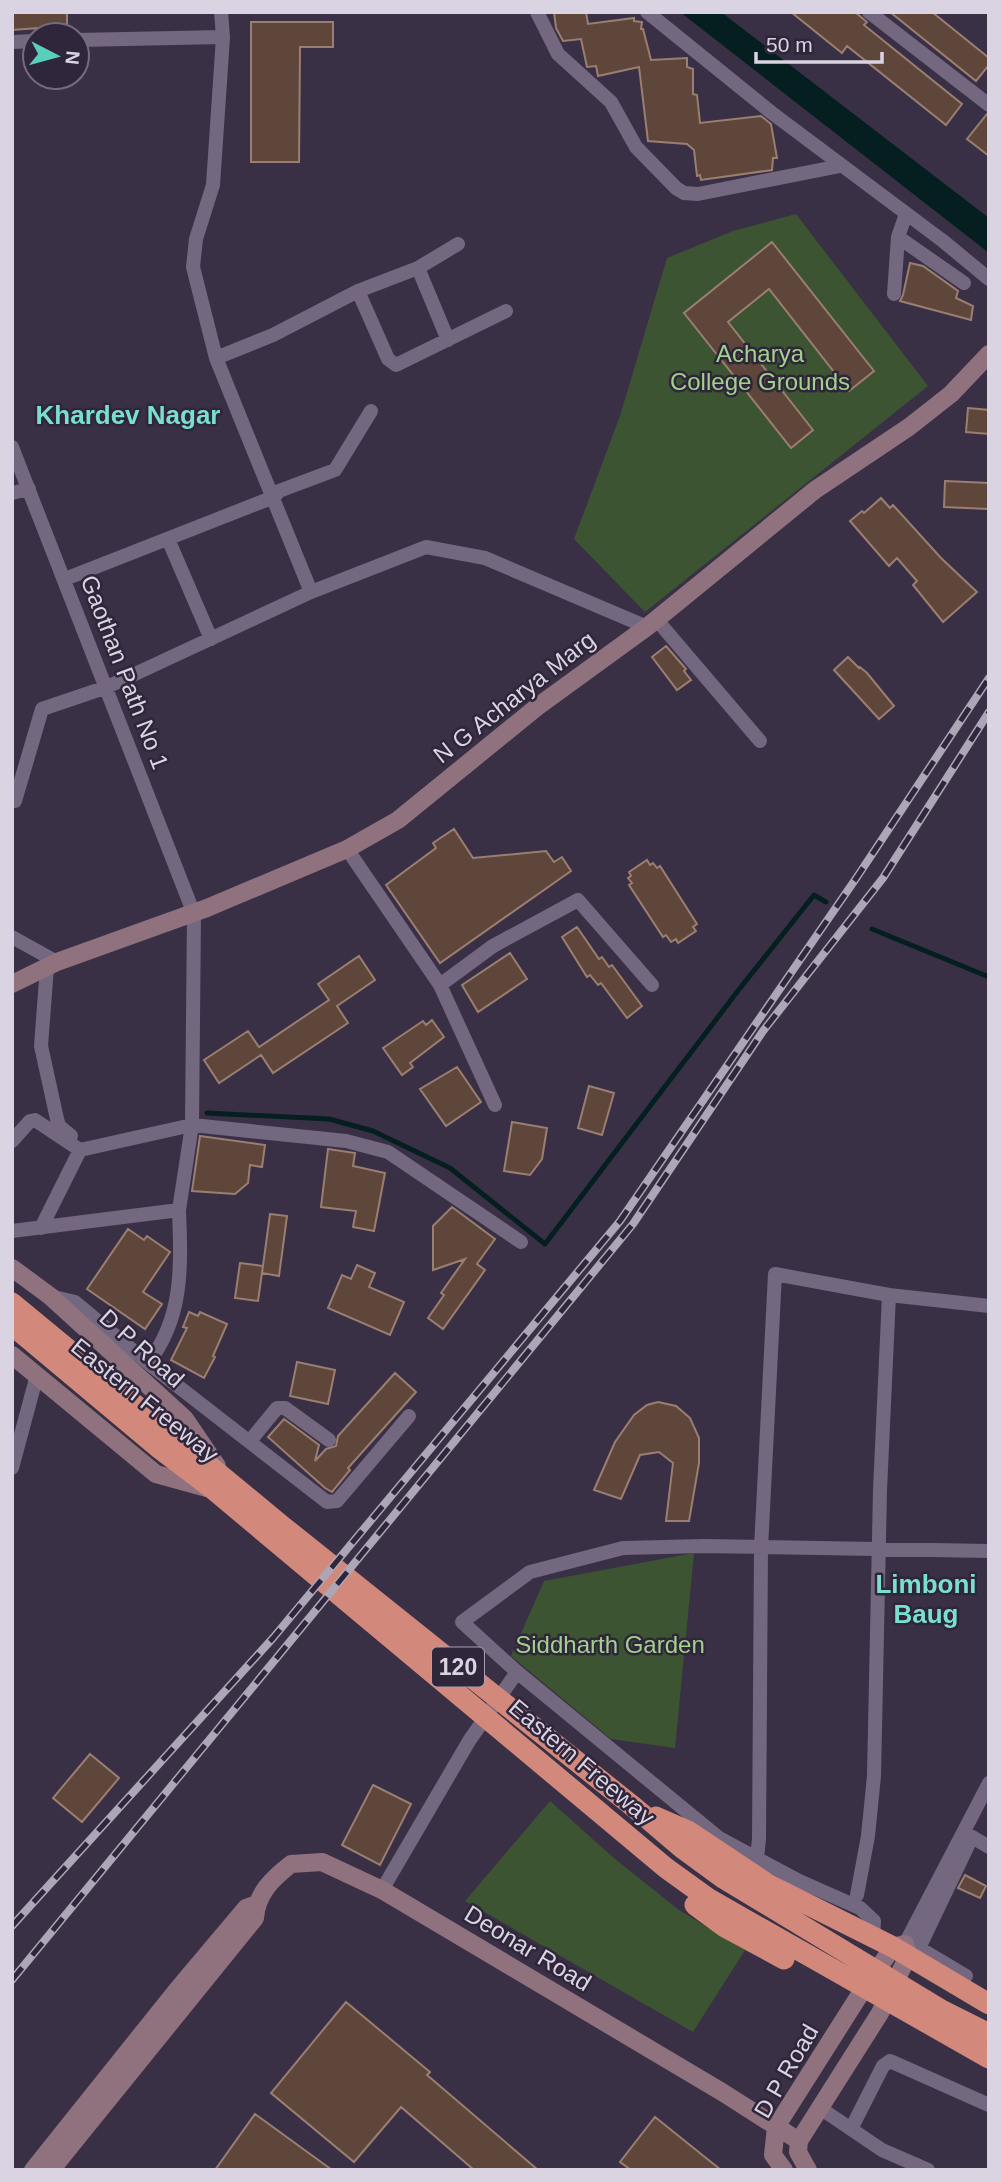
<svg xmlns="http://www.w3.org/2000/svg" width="1001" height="2182" font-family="Arial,sans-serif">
  <rect width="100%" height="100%" fill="#3a3046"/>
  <path fill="#3c5431" d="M796 214 928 386 645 612 574 539 620 416 667 258 733 231Z
    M694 1553 675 1748 611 1739 511 1656 544 1581Z
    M550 1801 615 1859 679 1910 745 1950 693 2032 465 1901Z"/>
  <path fill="#051f20" d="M680 12H721L989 218V253Z"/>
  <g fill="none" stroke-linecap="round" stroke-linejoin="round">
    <path stroke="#051f20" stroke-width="5" d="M872 929 989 977
      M207 1113 329 1119 373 1131 450 1168 545 1244 737 992 814 895 826 902"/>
  </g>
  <path fill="#5f463a" stroke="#9a7e71" stroke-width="2" d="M12 12H67V26L12 30Z
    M554 12H586L588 24 634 18V21L642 22 641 29H643L651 60 687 58V67L693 69V94L697 95 700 123 761 116 771 124 777 158H773L772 170 701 180 700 175 697 176 694 150 687 144 648 141 639 67 598 76 596 66 587 67 581 39 563 41 556 28Z
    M791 12H855L867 22 864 25 962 104 946 125 847 46 842 53Z
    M890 12H932L989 58V65L976 81Z
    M251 22H333V47H300L299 162H251Z
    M987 114H989V156L967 139Z
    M772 242 874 371 849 391 769 289 728 322 813 430 791 448 684 313Z
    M910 263 923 266 958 291 956 298 973 306 971 320 900 301 903 295Z
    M968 408 989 410V434L966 432Z
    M945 481 989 483 988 509 944 507Z
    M881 498 890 508 893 505 941 558 977 592 943 622 913 585 917 581 897 558 889 566 850 521 862 511 864 513Z
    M666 646 686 669 684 671 691 680 677 690 652 657Z
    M848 657 859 668 860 667 867 673 894 706 879 719 834 670Z
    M454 829 473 858 546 851 554 862 562 857 571 871 440 963 386 885 436 848 433 843Z
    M647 860 650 865 653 863 657 868 660 866 697 924 693 927 696 931 678 943 676 939 671 942 666 935 663 937 629 885 632 883 628 878 631 876 629 872Z
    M577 927 599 959 602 957 609 967 612 965 642 1006 627 1018 601 983 598 985 590 975 587 977 562 937Z
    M510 953 527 979 478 1012 462 985Z
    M359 956 375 980 337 1006 348 1023 273 1073 261 1055 219 1083 204 1060 248 1031 259 1047 329 1000 318 984Z
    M432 1020 444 1037 410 1063 413 1067 402 1075 383 1048 423 1021 426 1025Z
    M457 1067 481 1102 446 1126 420 1089Z
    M589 1086 614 1093 602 1135 578 1128Z
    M512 1122 547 1128 542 1159 530 1175 504 1171Z
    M200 1136 265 1145 262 1167 250 1165 248 1183 235 1194 192 1191Z
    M328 1149 355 1153 353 1166 385 1173 374 1231 353 1227 356 1211 321 1207Z
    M452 1207 495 1239 477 1264 485 1270 443 1329 428 1318 444 1295 441 1293 465 1259 433 1270V1226Z
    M270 1214 287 1216 279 1276 262 1273Z
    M128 1229 144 1240 147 1236 170 1252 143 1292 162 1304 145 1329 87 1289Z
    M240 1263 263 1266 258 1301 235 1298Z
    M357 1265 375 1273 369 1287 404 1302 390 1335 328 1308 342 1275 351 1279Z
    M189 1312 198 1316 200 1312 227 1324 213 1356 215 1357 204 1378 171 1360 187 1328 183 1327Z
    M297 1362 335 1370 328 1404 290 1396Z
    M395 1373 416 1392 348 1468 350 1470 332 1492 325 1488 268 1437 284 1419 319 1445 315 1461 326 1449 336 1446 338 1436Z
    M658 1402 676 1406 690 1418 699 1438V1463L689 1521H666L673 1463 659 1452 640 1455 621 1499 594 1490 615 1442 634 1415 647 1405Z
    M90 1754 119 1778 82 1822 53 1798Z
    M373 1785 411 1804 380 1865 342 1845Z
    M965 1875 986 1886 980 1898 958 1888Z
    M346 2002 430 2072 427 2075 538 2170H474L401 2107 354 2162 271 2093Z
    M255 2114 332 2170H215Z
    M655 2117 721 2170H631L620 2162Z"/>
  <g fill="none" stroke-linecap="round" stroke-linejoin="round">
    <path stroke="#736880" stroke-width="14" d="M221 12 223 37 213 185 196 239 193 267 216 358 311 592
      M537 12 558 54 611 102 636 147 676 188 684 193 698 194 840 166
      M647 12 772 113 943 241 989 279
      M869 12 989 105
      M77 40 223 37
      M12 42 35 41
      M898 237 964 283
      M418 268 448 340
      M358 291 388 359 396 365 506 311
      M894 294 898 237 906 214
      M216 358 273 335 358 291 418 268 458 244
      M12 447 194 914 192 1125 179 1210 12 1231
      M12 493 29 489
      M168 539 211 639
      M65 579 274 497 279 491 335 470 371 411
      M656 619 760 741
      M12 800 15 801 42 709 107 687 311 592 426 547 485 558 647 627
      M347 849 440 985 495 1105
      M12 937 57 962
      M47 967 41 1046 57 1119 59 1126 71 1136
      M440 985 493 946 578 900 652 985
      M12 1141 30 1121 35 1120 80 1150 192 1125 346 1141 388 1152 521 1242
      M41 1228 80 1150
      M50 1296 75 1302 148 1363C184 1317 181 1265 179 1210
      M148 1363 327 1502 337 1501 409 1416
      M250 1441 277 1408H285L329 1440
      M12 1468 37 1375
      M517 1672 719 1838 799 1881 860 1908 874 1921 873 1937
      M964 1832 989 1847
      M757 1858 759 1839 761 1548 775 1274 889 1295 989 1306
      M382 1890 469 1741 517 1672 462 1622 530 1572 623 1548 704 1546 989 1551
      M857 1895 868 1836 874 1776 880 1490 889 1295
      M905 1944 989 1783
      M966 1976 919 1948 972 1837
      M820 2108 882 2150 928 2170
      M851 2129 883 2066 890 2061 989 2105"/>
    <path stroke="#90727f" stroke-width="18" d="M12 984 57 962 207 908 347 849 398 820 537 707 647 627 815 490 909 427 951 394 989 354
      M12 1268 50 1296 185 1419 217 1466
      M12 1355 156 1474 207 1488
      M33 2170 177 1990 246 1908 257 1904
      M51 2170 255 1918C257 1893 272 1879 291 1864L322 1862 382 1890 722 2092 799 2141
      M784 2170 773 2155 776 2127 857 1999 893 1947 905 1944 908 1956 880 2013 799 2141 798 2152 808 2170"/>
    <path stroke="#d2897c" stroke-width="21" d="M12 1303 281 1525 635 1808 682 1848 723 1878 943 2011 989 2034
      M12 1325 160 1449 214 1490 666 1868 709 1899 989 2058
      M656 1817 688 1831 769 1885 893 1947 989 2004
      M695 1905 725 1927 784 1959"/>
    <g stroke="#ada6b6" stroke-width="8">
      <path id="rail" d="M12 1926 273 1638 620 1221 857 877 989 678
        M12 1980 633 1224 763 1031 883 878 989 712"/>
    </g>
    <use href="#rail" stroke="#30263b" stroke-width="5" stroke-dasharray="16" stroke-linecap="butt"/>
  </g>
  <g text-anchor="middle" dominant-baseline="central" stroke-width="5" stroke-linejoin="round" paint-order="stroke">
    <rect fill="#30263b" stroke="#a7a0b0" stroke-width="2" x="432" y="1647.5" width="52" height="39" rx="5"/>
    <g font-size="23" font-weight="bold" fill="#dad4e2">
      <text x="458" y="1667">120</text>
    </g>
    <g font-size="24" fill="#a1d18a" stroke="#30263b">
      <text x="760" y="353">Acharya<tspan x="760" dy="28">College Grounds</tspan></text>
      <text x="610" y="1644">Siddharth Garden</text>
    </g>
    <g font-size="24" fill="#dad4e2" stroke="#30263b">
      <text transform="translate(125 672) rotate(69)">Gaothan Path No 1</text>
      <text transform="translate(514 697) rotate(-38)">N G Acharya Marg</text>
      <text transform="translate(142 1348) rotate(42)">D P Road</text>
      <text transform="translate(145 1400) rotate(39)">Eastern Freeway</text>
      <text transform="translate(582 1762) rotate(40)">Eastern Freeway</text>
      <text transform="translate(528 1948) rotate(31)">Deonar Road</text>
      <text transform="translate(786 2071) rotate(-60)">D P Road</text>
    </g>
    <g font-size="26" font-weight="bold" fill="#79e0cf" stroke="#30263b">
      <text x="128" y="415">Khardev Nagar</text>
      <text x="926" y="1584">Limboni<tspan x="926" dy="30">Baug</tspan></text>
    </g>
  </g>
  <rect width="1001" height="2182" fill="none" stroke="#dad4e2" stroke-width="28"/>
  <g transform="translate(56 56) rotate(96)"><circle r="33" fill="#30263b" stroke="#746c7e" stroke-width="2"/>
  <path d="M0-5L12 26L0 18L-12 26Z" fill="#5acebc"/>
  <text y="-10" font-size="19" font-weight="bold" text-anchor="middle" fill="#dad4e2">N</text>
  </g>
  <path d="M756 52v10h126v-10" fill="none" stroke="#dad4e2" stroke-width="3.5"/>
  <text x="766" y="52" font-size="21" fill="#dad4e2" stroke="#30263b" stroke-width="5" paint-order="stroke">50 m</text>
</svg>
